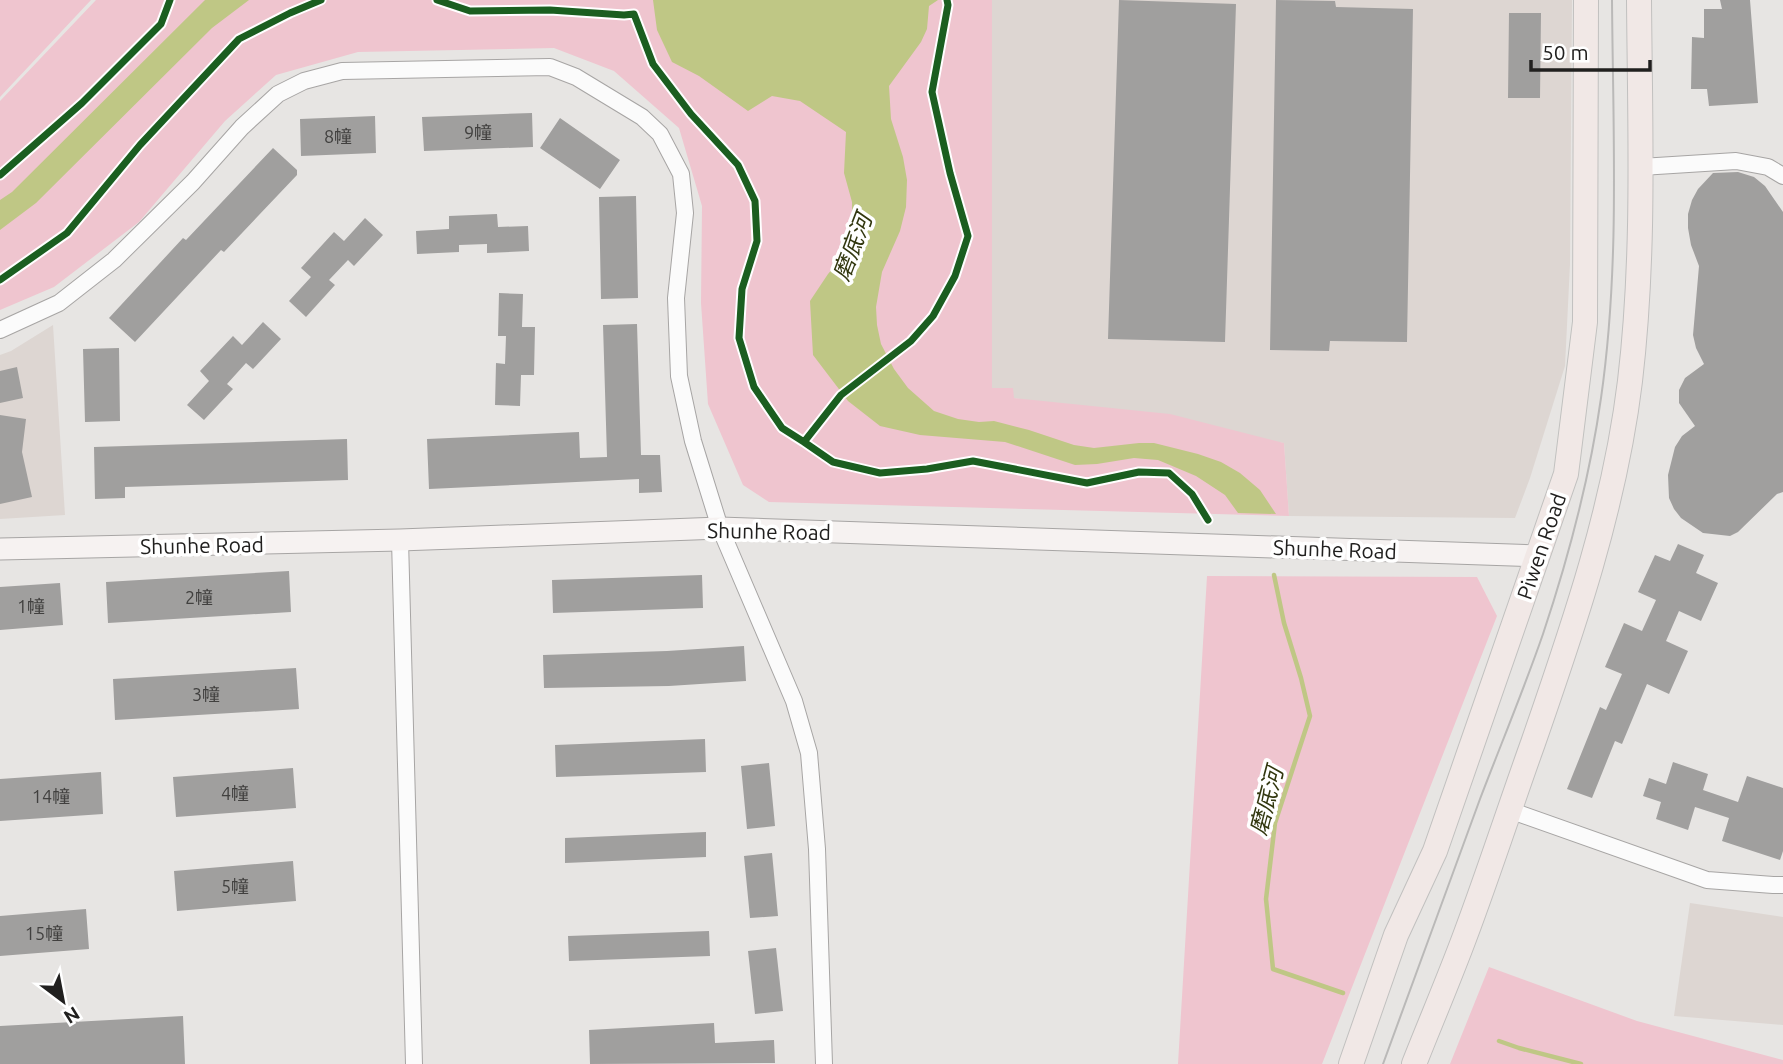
<svg xmlns="http://www.w3.org/2000/svg" width="1783" height="1064" font-family="Ubuntu,'Noto Sans SC',sans-serif">
  <rect width="100%" height="100%" fill="#e7e5e3"/>
  <path fill="#ddd6d2" d="M992 0H1572L1570 264 1565 366 1530 478 1515 518 1289 516 1284 443 1014 398 992 389Z
    M53 325 65 515 0 519V355L11 351Z
    M1690 903 1783 917V1025L1674 1016Z"/>
  <path fill="#efc5cf" d="M0 0H91L0 97Z
    M96 0H992V388H1013L1014 398 1170 414 1284 443 1289 516 769 502 743 485 708 404 701 303 702 206 679 128 614 71 554 48 358 52 276 75 225 121 139 222 54 287 0 310V101Z
    M1207 576 1477 577 1497 616 1322 1064H1178Z
    M1489 967 1637 1021 1783 1060V1064H1450Z"/>
  <path fill="#bfc785" d="M205 0H249L212 28 36 203 0 230V200L12 192Z
    M653 0H938L929 6 927 29 921 42 889 86 891 119 903 157 907 180 906 207 900 231 882 272 876 307 877 325 881 344 894 369 908 388 934 411 958 419 979 422 994 421 1029 430 1074 445 1094 448 1139 443H1154L1198 454 1221 462 1240 473 1260 490 1276 514 1238 513 1225 495 1196 476 1158 460 1134 458 1097 464 1075 465 1005 442 920 435 880 426 848 401 813 355 810 301 828 274 845 254 852 235V202L844 173 846 132 800 101 772 96 748 111 699 76 672 62 657 30Z"/>
  <g fill="none" stroke-linecap="round" stroke-linejoin="round">
    <path stroke="#bfc785" stroke-width="4.5" d="M1274 575 1284 623 1301 678 1310 716 1275 823 1266 899 1273 969 1343 993
      M1499 1041 1519 1048 1581 1064"/>
  </g>
  <path fill="#a09f9e" d="M1119 0 1236 4 1225 342 1108 339Z
    M1276 0 1335 1 1336 7 1413 9 1407 342 1330 341 1329 351 1270 350Z
    M1720 0H1750L1758 103 1709 106 1707 89H1691L1692 37 1704 38V9H1722Z
    M1509 13H1541L1540 98H1508Z
    M532 113 533 147 424 151 422 117Z
    M375 116 376 153 301 156 300 119Z
    M560 118 620 160 600 189 540 148Z
    M273 148 297 170V175L224 252 221 250 135 342 109 318 183 238 186 240Z
    M1738 172 1754 177 1765 186 1783 212V492L1777 494 1738 532 1730 536 1703 533 1681 518 1674 509 1669 498 1668 475 1675 447 1682 436 1695 426 1679 403V390L1685 378 1704 364 1696 348 1693 335 1699 266 1691 245 1688 228V214L1692 200 1698 189 1713 173Z
    M636 196 638 298 601 299 599 197Z
    M497 214 498 227 528 226 529 251 487 253V244L459 245V252L417 254 416 231 449 229V216Z
    M365 218 383 235 354 266 348 260 329 280 335 285 306 317 289 301 311 277 301 268 334 232 344 241Z
    M499 293 523 294 522 327H535L534 375H521L520 406 495 405 496 363 505 364 506 336H498Z
    M263 322 281 339 253 369 246 363 227 384 233 389 204 420 187 405 209 381 200 371 233 336 242 345Z
    M637 324 641 455H660L662 492 639 493V479L429 489 427 439 579 432 580 458 607 457 603 325Z
    M119 348 120 421 85 422 83 349Z
    M17 367 23 398 0 403V371Z
    M0 415 26 419 22 452 32 497 0 504Z
    M347 439 348 480 125 487V498L95 499 94 447Z
    M1678 544 1704 555 1696 573 1718 583 1701 621 1679 611 1666 641 1688 651 1669 694 1647 684 1622 744 1615 741 1592 798 1567 789 1600 707 1606 710 1622 674 1605 667 1624 623 1642 631 1656 600 1638 592 1655 555 1670 561Z
    M289 571 291 612 108 623 106 582Z
    M702 575 703 608 553 613 552 580Z
    M60 583 63 625 0 630V587Z
    M744 646 746 681 669 686 544 688 543 655 667 651Z
    M296 668 299 709 115 720 113 679Z
    M705 739 706 772 556 777 555 745Z
    M1673 762 1708 774 1703 790 1738 802 1747 776 1783 788V851L1780 860 1722 841 1729 818 1695 807 1688 830 1656 819 1661 802 1643 796 1649 778 1666 784Z
    M769 763 775 826 747 829 741 766Z
    M293 768 296 808 176 817 173 777Z
    M101 772 103 814 0 821V779Z
    M706 832V857L565 863V838Z
    M772 853 778 916 750 918 744 856Z
    M293 861 296 901 177 911 174 871Z
    M86 909 89 949 0 956V916Z
    M709 931 710 956 569 961 568 936Z
    M776 948 783 1011 755 1014 748 951Z
    M183 1016 185 1064H0V1026Z
    M714 1023 715 1043 774 1040 775 1063 590 1064 589 1030Z"/>
  <g fill="none" stroke-linecap="round" stroke-linejoin="round">
    <g stroke="#a7a5a4" stroke-width="18">
      <path id="street" d="M1641 167 1736 161 1768 167 1783 176
        M0 330 59 303 114 260 193 182 242 127 278 94 304 81 342 71 550 67 576 77 642 117 660 134 681 174 685 213 676 298 679 376 693 441 720 528 794 701 809 753 817 849 824 1064
        M400 540 414 1064
        M1509 810 1707 880 1773 885H1783"/>
    </g>
    <g stroke="#a7a5a4" stroke-width="23">
      <path id="secondary" d="M0 549 400 540 720 528 1538 556"/>
    </g>
    <g stroke="#c1c0bf" stroke-width="26">
      <path id="primary" d="M1351 1064 1396 935 1435 851 1566 474 1585 322 1586 0
        M1414 1064C1431 1021 1449 979 1465 936 1489 872 1510 807 1533 743 1574 625 1615 506 1630 381 1645 255 1640 127 1639 0"/>
    </g>
    <use href="#street" stroke="#fbfbfb" stroke-width="16"/>
    <use href="#secondary" stroke="#f6f2f1" stroke-width="21"/>
    <use href="#primary" stroke="#f1e8e6" stroke-width="24"/>
    <path stroke="#bab9b8" stroke-width="2" d="M1383 1064C1416 976 1447 887 1480 799 1501 744 1524 689 1543 634 1568 559 1590 476 1601 398 1620 266 1613 132 1612 0"/>
    <g stroke="#fff" stroke-width="11">
      <path id="cycleway" d="M437 0 470 11 550 10 624 15 634 14 653 64 691 114 738 165 755 201 757 241 742 289 739 338 754 387 782 428 804 442 841 395 911 341 933 316 955 276 968 236 950 173 932 92 948 5 947 0
        M0 175 82 103 161 24 170 0
        M0 280 67 233 140 145 239 39 290 13 321 0
        M804 442 833 462 880 473 927 469 973 461 1087 483 1139 472 1169 473 1192 494 1208 520"/>
    </g>
    <use href="#cycleway" stroke="#1b5e20" stroke-width="7"/>
  </g>
  <g text-anchor="middle" dominant-baseline="central" stroke-width="7" stroke-linejoin="round" paint-order="stroke">
    <g font-size="18" fill="#41403f">
      <text x="478" y="132">9幢</text>
      <text x="338" y="136">8幢</text>
      <text x="199" y="597">2幢</text>
      <text x="31" y="606">1幢</text>
      <text x="206" y="694">3幢</text>
      <text x="235" y="793">4幢</text>
      <text x="51" y="796">14幢</text>
      <text x="235" y="886">5幢</text>
      <text x="44" y="933">15幢</text>
    </g>
    <g font-size="21" fill="#21201f" stroke="#fff">
      <text transform="translate(769 531) rotate(1)">Shunhe Road</text>
      <text transform="translate(202 545) rotate(-1)">Shunhe Road</text>
      <text transform="translate(1541 546) rotate(-71)">Piwen Road</text>
      <text transform="translate(1335 549) rotate(2)">Shunhe Road</text>
    </g>
    <g font-size="23" font-style="italic" fill="#32370f" stroke="#fff">
      <text transform="translate(852 247) rotate(-69)">磨底河</text>
      <text transform="translate(1266 801) rotate(-75)">磨底河</text>
    </g>
  </g>
  <g transform="translate(63 1001) rotate(148)" stroke="#ffffff" stroke-width="5" paint-order="stroke">
  <path d="M0-5L12 26L0 18L-12 26Z" fill="#21201f"/>
  <text y="-10" font-size="19" font-weight="bold" text-anchor="middle" fill="#21201f">N</text>
  </g>
  <path d="M1531 60v10h119v-10" fill="none" stroke="#21201f" stroke-width="3.5"/>
  <text x="1542" y="60" font-size="21" fill="#21201f" stroke="#ffffff" stroke-width="5" paint-order="stroke">50 m</text>
</svg>
